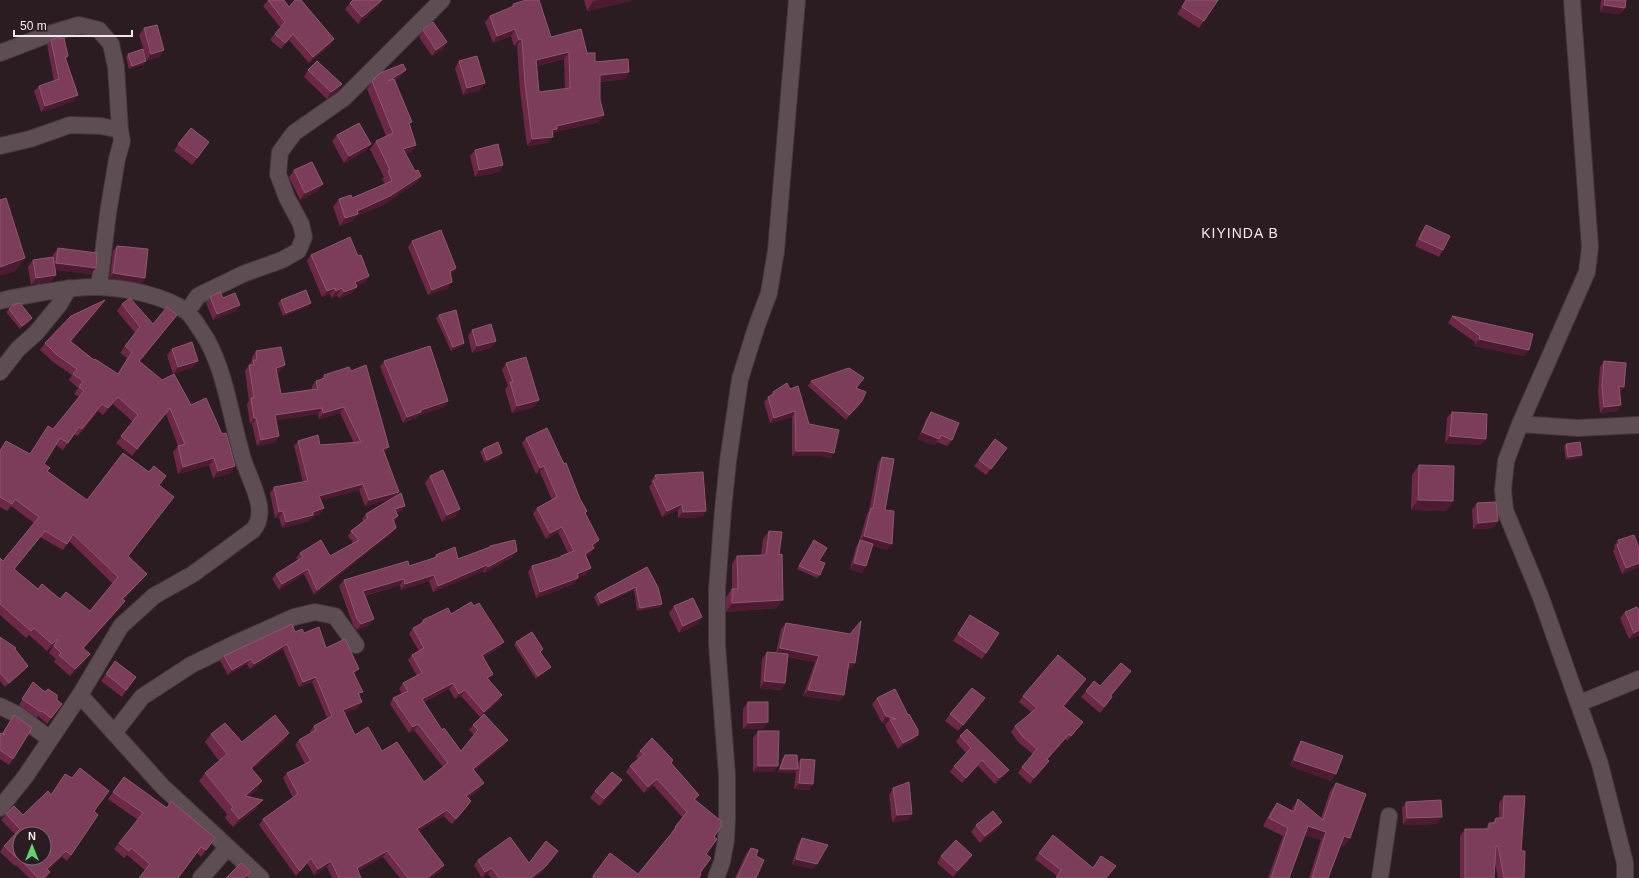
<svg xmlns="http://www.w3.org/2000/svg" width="1639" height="878" font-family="Helvetica,sans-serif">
  <rect width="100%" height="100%" fill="#2b1c21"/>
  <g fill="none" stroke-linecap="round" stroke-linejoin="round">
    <g stroke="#44383c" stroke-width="18">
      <path id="minor" d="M1572 0 1590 247 1587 272 1520 424 1506 461 1503 490 1505 510 1540 595 1600 764 1625 863V878
        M0 53 52 33 79 25 99 30 111 44 116 67 120 130 122 141 117 159 108 213 99 287
        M0 146 30 139 70 125 101 126 120 130
        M0 301C13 297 26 296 39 293 58 290 79 286 99 287 126 288 163 295 186 311 192 315 203 334 207 340 227 377 231 420 243 459 249 480 270 511 253 530L193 574 154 596 121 626 80 695 25 777 0 808
        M187 312 198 296 243 274 282 260 298 251 304 237 301 224 287 198 278 174 280 152 294 133 344 98 442 0
        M0 372 18 349 36 333 59 305 69 288
        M1520 424 1577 428 1639 425
        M80 695 162 786 261 878
        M1580 703 1639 679
        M0 706 18 715 50 739
        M114 733 142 697 191 665 234 644 294 617 315 612 335 616 356 645
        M201 878 228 847
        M716 878 722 862 726 840 727 818V775L717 645V589L723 510 728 461 740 379 756 328 769 293 776 251 797 0
        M1380 878 1389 816"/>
    </g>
    <use href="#minor" stroke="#5e4d53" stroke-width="16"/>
  </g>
  <path fill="#6d2847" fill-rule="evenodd" d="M268 0 289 7 334 39 330 45 309 63 289 40 281 49 270 40 280 27 263 6Z
    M382 0 378 6 358 24 345 9 350 3Z
    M584 0H631L630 1 587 11Z
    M1186 0H1218L1199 28 1177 14Z
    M1601 0H1626L1625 8 1620 14 1600 12Z
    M513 4 551 37 587 53 595 62 629 72 625 79 600 82 599 122 555 132 548 143 527 146 520 91 517 45 514 46 511 36 493 43 485 22 490 16 511 8ZM564 59 565 89 539 92 537 66Z
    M144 28 164 50 159 57 147 60 139 35Z
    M423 30 443 49 432 56 419 37Z
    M51 40 68 56 66 59 78 95 74 101 41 112 34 91 39 86 54 81 47 45Z
    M128 54 144 64 129 69 126 57Z
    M459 61 485 83 480 90 463 95 455 68Z
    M308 70 338 91 327 99 304 77Z
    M400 77 395 81 416 145 411 152 406 154 415 171 421 176 416 183 385 204 356 216 352 221 340 226 333 207 339 199 352 198 385 184 382 179 384 177 370 149 376 141 386 136 367 89 372 81Z
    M337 135 366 151 344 163 332 141Z
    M178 144 205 148 192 165 174 151Z
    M475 150 503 165 499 172 475 177 470 156Z
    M294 170 318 191 300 200 289 177Z
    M1426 225 1443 250 1439 257 1415 246 1421 232Z
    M412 241 456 268 452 274H451L448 288 428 295 408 247Z
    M117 246 142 283 110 278 113 251Z
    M58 248 91 274 55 270 56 275 51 281 31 285 28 267 33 260 53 257V255Z
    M311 255 358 256 369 276 365 282 356 286 352 293 339 298 337 295 332 298 330 294 322 297 307 261Z
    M210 297 223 298 240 305 236 311 213 320 206 303Z
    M281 300 309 306 283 316 278 303Z
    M122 304 153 324 177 315 140 362 191 405 235 466 230 473 213 478 209 465 178 474 173 452 178 446 166 414 132 456 116 443 133 422 113 404 103 415 98 411 78 436 74 434 63 450 56 445 44 464 47 471 87 500 159 485 169 503 128 556 142 580 123 600 120 608 84 648 85 661 70 676 54 662 56 659 49 653 53 646 47 651 29 635 26 638 0 615V558L3 561 34 523 11 506 7 511 0 507V450L6 441 30 454 48 426 53 429 79 397 74 394 78 388 69 380 72 375 53 362 40 350 45 343 100 307 71 342 94 360 118 374 127 358 120 353 135 333 117 311ZM40 537 63 550 69 541 113 584 90 611 60 599 38 589 14 570Z
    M9 309 32 318 29 322 20 329 6 312Z
    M439 315 464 343 462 346 451 351 436 318Z
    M1452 316 1525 356 1474 346 1475 342 1448 323Z
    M472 330 496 341 491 348 472 353 468 336Z
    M172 349 193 367 173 374 167 355Z
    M256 351 285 365 280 371 277 372 281 394 312 389V386L316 381 322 379 324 375 385 453H384L397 495 405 506 401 511 396 512 398 516 394 522 392 533 314 595 304 574 279 590 272 579 276 574 298 560 296 558 300 553 330 556 353 543 348 536 351 531 363 521 362 519 366 514 390 499 365 506 359 490 321 500 324 508 320 514 312 517 309 521 282 528 279 517 275 518 270 493 274 487 303 482 294 446 298 441 320 445 354 443 340 413 319 419 318 414 276 420 279 436 275 442 257 446 252 424H250L247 404 249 401 245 371 252 361V357Z
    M384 361 448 401 444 407 419 415 417 418 403 423 380 367Z
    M1604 361 1624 387 1620 393 1617 411 1600 413 1598 392 1600 367Z
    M506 363 539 400 534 407 512 413 505 389 508 386 502 370Z
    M811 381 862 401 859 406 846 420 808 386Z
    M773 392 809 424 831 458 821 456H792V417L770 423 764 402Z
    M931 412 952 440 947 446 937 442 934 445 918 439 926 419Z
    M1452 412 1481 445 1445 443 1447 418Z
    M526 438 586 514 595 546 593 547 590 554 586 556 587 574 578 577 574 584 536 598 528 572 532 566 559 558 561 556 568 553 558 532 546 539 533 514 537 508 552 500 540 472 536 474 522 443Z
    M1566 444 1582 455 1580 458 1566 460 1564 447Z
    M1007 448 986 475 974 466 979 460Z
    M483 449 500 457 485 463 480 452Z
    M882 457 887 550 872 545 862 573 850 569 856 547 859 542 867 514 869 511 878 463Z
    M1419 465 1453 501 1446 511 1411 510 1412 475Z
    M655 475 706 511 702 517 678 518V510L662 517 649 487 652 483 651 481Z
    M430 476 456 516 442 522 425 483Z
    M1477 503 1498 521 1493 528 1473 529 1472 510Z
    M769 531 779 555 777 608 726 612V597L732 589V564L737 556 761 555 763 539Z
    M814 540 819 561 820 575 817 578 797 569Z
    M1618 540 1639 548V567L1622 574 1613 551 1615 548 1614 546Z
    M490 546 513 557 484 573 483 571 433 592 429 581 401 590 400 585 365 596 370 625 357 630 353 625 339 586 344 580 409 566 434 558 436 555 458 559 488 548Z
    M647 567 660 607 637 611 634 590 598 606 594 597 597 594Z
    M674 606 698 624 679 633 669 613Z
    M1639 611V635L1629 639 1620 618 1625 612Z
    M451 614 500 647 483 658 489 680 499 701 480 717 461 696 455 699 449 689 424 702 442 730 461 751 474 735 469 730 473 725 504 746 474 770 480 789 468 798 471 801 467 807 452 824 443 816 418 831 444 865 441 870 431 878H400L383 857 358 871 361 878H332L327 867 314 875 307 863 296 876 259 825 263 819 293 798 283 778 287 773 305 764 295 745 299 740 311 733 310 731 314 726 327 718 312 682 299 687 283 649 250 669 247 664 228 675 220 661 224 656 295 632 304 633 326 648 355 674V675L360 696 358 708 345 713 355 735 382 751 424 782 443 767 414 730 409 733 390 704 393 698 402 694 399 689 403 683 417 676 408 660 412 655 419 651 409 634 413 628 419 625 423 620Z
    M970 615 986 653 982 659 953 641Z
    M786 623 851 669 848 668 840 701 803 696 815 662 788 657 785 683 781 690 760 688 762 659 767 652 776 653 781 629Z
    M0 637 15 649 25 670 5 687 0 681Z
    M516 642 541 653 551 667 548 670 536 679 514 645Z
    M106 674 136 677 122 697 101 681Z
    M1126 678 1111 696 1108 703 1100 713 1081 697 1086 691Z
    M33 682 45 692 62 704 47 724 38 716 37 718 19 705Z
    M1082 685 1064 707 1078 728 1067 741 1065 739 1047 760 1045 766 1030 784 1018 773 1022 767 1033 754 1019 743 1011 732 1015 726 1031 712 1019 702 1023 696Z
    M877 698 908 715 918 735 913 741 898 749 885 726 886 724 882 723 872 704Z
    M748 702 763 729H743V709Z
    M980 705 958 731 945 721 950 714Z
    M14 715 13 759 9 765 0 759V734H2Z
    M758 731 778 766 773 772H753V738Z
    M211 734 242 742H283L252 769 257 790 249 796 257 808 233 827 225 818 227 814 199 781 205 773 219 761 205 742Z
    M960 736 1005 775 995 784 978 766 962 783 950 772 954 766 966 753 956 742Z
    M1301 741 1331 781 1290 766 1297 747Z
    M640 751 673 760 671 763 699 795 695 800 714 837 706 854 699 878H591L610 853 638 874 672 833H671L675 827 683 818 653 785 644 793 626 772 630 766 638 759 636 756Z
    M785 755 797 764 801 759 809 790 794 789 796 772 795 773 778 772 782 759Z
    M124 777 167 808 215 838 201 857 197 853 145 870 127 855 124 858 114 849 138 820 108 799Z
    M1336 783 1350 838 1344 846 1341 845 1328 878H1309L1321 840 1305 835 1289 878H1268L1283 836 1263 826 1271 811 1277 803 1291 811 1293 807 1298 799 1321 818 1330 791Z
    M617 787 600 806 590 798 595 791Z
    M893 788 912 814 908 820 892 822 889 795Z
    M51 795 105 797 94 811 98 815 67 861 62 857 48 870 50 872 46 878H29L16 865 15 866 0 852 4 846 15 834 1 820 6 814 23 815Z
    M1504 796 1521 851 1524 878H1498L1495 863 1494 878H1460V836L1465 829H1485L1489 823H1492L1496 818H1499V803Z
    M1406 802 1437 824 1403 825 1402 808Z
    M1002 822 997 829 980 843 971 832 976 825Z
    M802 838 813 869 792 864 798 844Z
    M751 848 756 856V878H735L746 854Z
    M1039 853 1093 868 1112 872 1057 876 1035 859Z
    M972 855 968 861 953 877 937 863 941 856Z
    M478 860 529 863 542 872 534 878H491L488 874 482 878 474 865Z"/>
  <path fill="#4d1b31" d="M382 0 378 6 358 24 362 17Z
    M599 0H631L630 1 587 11 593 1Z
    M1604 5 1625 8 1620 14 1600 12Z
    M515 29 511 36 493 43 497 36Z
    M293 34 289 40 281 49 285 43Z
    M334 39 330 45 309 63 313 57Z
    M522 39 517 45 514 46 519 40Z
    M447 42 443 49 432 56 436 50Z
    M164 50 159 57 147 60 151 54Z
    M569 52 564 59 532 67 536 60Z
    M146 61 144 64 129 69 132 66Z
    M406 70 400 77 383 89 388 81Z
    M629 72 625 79 595 82 600 75Z
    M485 83 480 90 463 95 467 88Z
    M342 84 338 91 327 99 331 92Z
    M78 95 74 101 41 112 45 106Z
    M604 115 599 122 555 132 552 136V130L557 126Z
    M553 137 548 143 527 146 532 139Z
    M371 144 366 151 344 163 349 156Z
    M416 145 411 152 398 157 403 149Z
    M503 165 499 172 475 177 479 170Z
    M421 176 416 183 385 204 356 216 352 221 340 226 345 218 357 211Z
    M323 184 318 191 300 200 305 193Z
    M25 258 16 271 0 276V267Z
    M56 263 96 268 91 274 52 270Z
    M456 268 452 274 446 276 450 271Z
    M113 273 145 278 142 283 110 278Z
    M56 275 51 281 31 285 36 278Z
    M369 276 365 282 350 289 355 282Z
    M452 282 448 288 428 295 432 290Z
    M357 287 352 293 339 298 344 292Z
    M335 288 330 294 322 297 327 291Z
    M342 288 337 295 332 298 336 291Z
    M105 300 100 307 65 348 70 341Z
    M311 303 309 306 283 316 286 313Z
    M240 305 236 311 213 320 217 314Z
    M177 315 172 321 135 368 139 361Z
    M32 318 29 322 20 329 22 326Z
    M1479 339 1529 350 1525 356 1474 346Z
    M496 341 491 348 472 353 477 346Z
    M464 343 462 346 451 351 453 347Z
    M198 361 193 367 173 374 178 367Z
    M285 365 280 371 272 373 276 368Z
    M1619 386 1624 387 1620 393 1615 392Z
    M118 397 113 404 103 415 108 408Z
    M539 400 534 407 512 413 517 406Z
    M448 401 444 407 419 415 417 418 403 423 407 417 421 410Z
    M862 401 859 406 846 420 849 415Z
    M102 404 98 411 78 436 82 429Z
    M1621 405 1617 411 1600 413 1604 407Z
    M344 407 340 413 319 419 323 413Z
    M170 408 166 414 132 456 137 449Z
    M322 408 318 414 270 421 275 415Z
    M795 411 792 417 770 423 774 418Z
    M254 418H256L252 424H250Z
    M922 432 939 439 934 445 918 439Z
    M279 436 275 442 257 446 261 440Z
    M1450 436 1486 439 1481 445 1445 443Z
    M389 447 385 453 379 455 383 449Z
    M796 451H824L834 453 831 458 821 456H792Z
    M502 453 500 457 485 463 487 460Z
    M1582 455 1580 458 1566 460 1568 457Z
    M214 458 209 465 178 474 183 467Z
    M235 466 230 473 213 478 218 471Z
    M544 466 540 472 536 474 540 468Z
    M363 484 359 490 315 502 319 496Z
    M399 492 395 498 365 506 369 500Z
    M1418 500 1453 501 1446 511 1411 510Z
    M682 504 678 510 662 517 667 511Z
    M405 506 401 511 391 514 395 509Z
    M324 508 320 514 312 517 309 521 282 528 286 522Z
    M460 509 456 516 442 522 447 515Z
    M283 511 279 517 275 518 279 512Z
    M706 511 702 517 678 518 683 512Z
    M398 516 394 522 389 524 393 519Z
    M1498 521 1493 528 1473 529 1478 523Z
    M562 527 558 532 546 539 550 533Z
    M396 528 392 533 314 595 317 590Z
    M864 536 892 544 887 550 860 542V540L859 542Z
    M599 540 595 546 588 551 592 545Z
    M594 548 590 554 581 559 585 554Z
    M517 551 513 557 484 573 488 567Z
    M854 563 866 566 862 573 850 569Z
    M1639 563V567L1622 574 1626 568Z
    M487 565 483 571 433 592 438 586Z
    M591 568 587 574 573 580 577 574Z
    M308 569 304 574 279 590 282 584Z
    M147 574 142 580 117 605 122 599Z
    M434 575 429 581 401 590 405 584Z
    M578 578 574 584 536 598 540 592Z
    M404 579 400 585 359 597 363 591Z
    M636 587 634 590 598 606 601 603Z
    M783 600 777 608 726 612 732 603Z
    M125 601 120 608 79 654 83 648Z
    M662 604 660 607 637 611 640 608Z
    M702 617 698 624 679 633 683 626Z
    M374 619 370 625 357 630 361 624Z
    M1639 630V635L1629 639 1634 633Z
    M58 639 53 646 47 651 52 644Z
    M504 642 500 647 478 661 482 655Z
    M287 644 283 649 250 669 254 664Z
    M780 648 819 656 815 662 776 654Z
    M90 654 85 661 70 676 75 669Z
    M251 659 247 664 228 675 232 670Z
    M849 662 855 663 851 669 844 668Z
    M28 666 25 670 5 687 9 683Z
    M551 667 548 670 536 679 538 676Z
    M359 669 355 674 349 678 353 672Z
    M1131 671 1126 678 1106 702 1111 695Z
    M493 674 489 680 487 678Z
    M316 677 312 682 299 687 303 682Z
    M1086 679 1082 685 1059 712 1063 706Z
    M764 681 785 683 781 690 760 688Z
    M453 683 449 689 418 704 422 699Z
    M465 690 461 696 455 699 459 694Z
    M808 690 844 695 840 701 803 696Z
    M502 695 499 701 480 717 484 712Z
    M985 698 980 705 958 731 963 725Z
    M362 702 358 708 340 716 343 710Z
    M886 716 896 719H890L886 724 882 723Z
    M768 722 763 729H743L748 723Z
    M418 724 414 730 409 733 413 727Z
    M289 733 283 742 245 776 251 768Z
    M1069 734 1065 739 1043 765 1047 759Z
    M918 735 913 741 898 749 903 743Z
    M508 740 504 746 470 774 473 769Z
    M982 760 978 766 962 783 966 778Z
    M1294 760 1336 774 1331 781 1290 766Z
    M1049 761 1045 766 1030 784 1034 778Z
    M758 766H778L773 772H753Z
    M780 769H798L795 773 778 772Z
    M1009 770 1005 775 995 784 999 778Z
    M657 779 653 785 644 793 648 787Z
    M622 780 617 787 600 806 604 799Z
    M262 781 257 790 239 804 245 796Z
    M484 783 480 789 462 802 466 796Z
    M799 783 813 784 809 790 794 789Z
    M263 800 257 808 233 827 239 819Z
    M471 801 467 807 452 824 456 819Z
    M447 810 443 816 413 835 417 829Z
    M912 814 908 820 892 822 897 815Z
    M1442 817 1437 824 1403 825 1407 818Z
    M1002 822 997 829 980 843 985 836Z
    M1308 826 1326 832 1321 840 1303 834Z
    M1344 836 1350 838 1344 846 1339 844Z
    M215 838 211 845 201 857 206 850Z
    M66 851 62 857 43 875 47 869Z
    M387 851 383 857 353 874 357 868Z
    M558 851 542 872 534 878H531Z
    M972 855 968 861 953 877 957 871Z
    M796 859 817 864 813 869 792 864Z
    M331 861 327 867 314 875 318 869Z
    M444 865 441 870 431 878H427Z
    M492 868 488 874 482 878 485 872Z"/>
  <path fill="#7b3d59" stroke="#8e5870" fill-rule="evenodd" d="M268 0H284L289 7 295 0H301L334 39 313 57 293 34 285 43 275 34 285 22Z
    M353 0H382L362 17 350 3Z
    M526 0H539L551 37 581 29 587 53H595V62L628 59 629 72 600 75V100L604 115 557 126V129L552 130 553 137 532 139 525 84 522 39 519 40 515 29 497 36 490 16 514 6 513 4ZM569 52 570 88 539 92 536 60Z
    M1186 0H1218L1204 21 1182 7Z
    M1605 0H1626L1625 8 1604 5Z
    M433 22 447 42 436 50 423 30Z
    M157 25 164 50 151 54 144 28Z
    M59 37V39L64 38 68 56 65 57 78 95 45 106 39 86 59 79 51 40Z
    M143 49 146 61 132 66 128 54Z
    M477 56 485 83 467 88 459 61Z
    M317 61 342 84 331 92 308 70Z
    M403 64 406 70 388 81 394 79 412 122 409 123 416 145 403 149 415 171 418 170 421 176 390 196 357 211 358 214 345 218 339 199 351 195 352 198 392 181 388 171 390 170 376 141 393 133 372 81 380 73Z
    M359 123 371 144 349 156 337 135Z
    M191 128 209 142 197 158 178 144Z
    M498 144 503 165 479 170 475 150Z
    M312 162 323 184 305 193 294 170Z
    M6 198 25 258 0 267V200Z
    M1426 225 1450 236 1443 250 1419 239Z
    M441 230 456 268 450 271 452 282 432 290 412 241Z
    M350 237 358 256 361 255 369 276 355 282 357 287 344 292 342 288 336 291 335 288 327 291 311 255Z
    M117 246 148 249 145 278 113 273Z
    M58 248 97 253 96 268 56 263Z
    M53 257 56 275 36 278 33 260Z
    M306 290 311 303 286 313 281 300Z
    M220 292 223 298 235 293 240 305 217 314 210 297Z
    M130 298 153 324 167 307 177 315 139 361 162 380 174 374 191 405 206 398 222 434 226 433 235 466 218 471 214 458 183 467 178 446 185 444 170 408 137 449 121 436 138 415 118 397 108 408 102 404 82 429 79 427 68 443 60 438 44 464 50 468 47 471 87 500 123 453 149 472 154 466 166 476 159 485 174 497 128 556 147 574 122 599 125 601 83 648 90 654 75 669 59 655 61 653 54 646 58 639 52 644 34 628 31 631 0 604V558L3 561 39 517 15 499 12 504 0 497V451L6 441 30 454 48 426 53 429 84 391 79 387 83 381 73 374 77 369 57 355 45 343 71 316 105 300 70 341 94 360 95 359 118 374 132 352 125 346 140 327 122 304ZM45 531 67 544 73 534 118 577 90 611 66 592 60 599 42 584 38 589 14 569Z
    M20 303 32 318 22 326 9 309 15 304Z
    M456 310 464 343 453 347 439 315Z
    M1452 316 1533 334 1529 350 1479 339 1480 336Z
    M491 324 496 341 477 346 472 330Z
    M192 342 198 361 178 367 172 349Z
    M430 346 448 401 421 410V412L407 417 384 361Z
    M281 347 285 365 276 368 281 394 318 389 316 381 325 378 324 375 349 367 351 371 366 365 389 447 383 449 399 492 369 500 363 484 319 496 324 508 313 512V515L286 522 283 511 279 512 274 487 308 481 298 441 318 435 320 445 361 442 344 407 323 413 322 408 275 415 279 436 261 440 256 418H254L251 398H254L249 365H254L253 360H257L256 351Z
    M526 357 539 400 517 406 510 382H513L506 363Z
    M1604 361 1626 363 1624 387 1619 386 1621 405 1604 407 1602 386Z
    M849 368 864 378 856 388 866 392 862 401 849 415 811 381Z
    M787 383 790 389 798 386 809 424 839 430 834 453 824 451H796L795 411 774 418 768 397 774 394 773 392Z
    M931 412 959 423 952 440 941 435 939 439 922 432Z
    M1452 412 1487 414 1486 439 1450 436Z
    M547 428 564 464 566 463 580 499 587 511 585 513 599 540 592 545 594 548 585 554 591 568 577 574 578 578 540 592 532 566 561 557V556L574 551 562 527 550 533 537 508 557 497 544 466 540 468 526 438Z
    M995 439 1007 448 991 469 979 460Z
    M498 442 502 453 487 460 483 449Z
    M1580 442 1582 455 1568 457 1566 444Z
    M882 457 894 459 885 510 894 511 892 544 864 536 871 508 873 509Z
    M1419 465 1454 466 1453 501 1418 500Z
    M443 470 460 509 447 515 430 476Z
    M703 472 706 511 683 512 682 504 667 511 653 481 657 479 655 475Z
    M401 493 405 506 395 509 398 516 393 519 396 528 317 590 308 569 282 584 276 574 303 557 300 553 321 540 330 556 359 540 351 531 368 518 366 514Z
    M1496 502 1498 521 1478 523 1477 503Z
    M769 531 782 532 779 555 782 554 783 600 732 603V589H738L737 556 766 555Z
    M1634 535 1639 548V563L1626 568 1617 545 1620 543 1618 540Z
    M515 540 517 551 488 567 487 565 438 586 434 575 405 584 404 579 363 591 374 619 361 624 357 619 344 580 408 561 409 566 437 557 436 555 455 547 458 559 490 547V546Z
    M814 540 827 548 819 561 825 563 820 575 799 566Z
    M860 540 873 544 866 566 854 563Z
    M647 567 658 587 662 604 640 608 636 587 601 603 597 594Z
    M693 598 702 617 683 626 674 606Z
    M471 602 474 606 479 603 504 642 482 655 493 674 487 678 502 695 484 712 465 690 459 694 453 683 422 699 442 730 444 728 461 751 478 730 473 725 484 714 508 740 473 769 484 783 466 796 471 801 456 819 447 810 417 829 444 865 427 878H408L387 851 357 868 361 878H339L331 861 318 869 311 858 300 871 263 819 298 794 287 773 311 761 299 740 316 730 314 726 332 716 316 677 303 682 287 644 254 664 251 659 232 670 224 656 292 624 295 632 302 629 304 633 319 627 326 648 345 639 359 669 353 672 363 692 358 693 362 702 343 710 355 735 368 727 382 751 397 742 424 782 448 763 418 724 413 727 393 698 408 691 403 683 422 673 412 655 424 648 413 628 424 622 423 620 448 608 451 614Z
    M1637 607 1639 611V630L1634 633 1625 612Z
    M970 615 999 633 986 653 958 634Z
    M861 621 855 663 849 662 844 695 808 690 819 656 780 648 786 623 850 634Z
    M532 632 543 649 540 652 551 667 538 676 516 642Z
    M0 637 16 648 15 649 28 666 9 683 0 673Z
    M767 652 788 654 785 683 764 681Z
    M1058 655 1086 679 1063 706 1083 722 1071 736 1069 734 1047 759 1049 761 1034 778 1022 767 1037 749 1023 737 1015 726 1037 708 1023 696Z
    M115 661 136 677 126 690 106 674Z
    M1121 663 1131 671 1111 695 1112 697 1104 707 1086 691 1094 681 1100 686Z
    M33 682 45 692 48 689 57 695V700L62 704 51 718 42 711 41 712 22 699Z
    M972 688 985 698 963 725 950 714Z
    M895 689 908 715 909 714 918 730V735L903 743 890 719H896L886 716 877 698Z
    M748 702H768V722L748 723Z
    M14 715 32 728 13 759 0 750V734L1 733 5 735 3 733Z
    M275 715 289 733 251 768 262 781 245 796 263 800 239 819 231 809 233 807 205 773 227 754 211 734 225 723 242 742Z
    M967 729 1009 770 999 778 982 760 966 778 954 766 971 748 960 736Z
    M758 731H779L778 766H758Z
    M652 738 673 760 671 763 699 795 694 799 721 821V826L714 837 717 839 706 854 711 858 700 873 701 874 699 878H594L593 876 610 853 638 874 676 828 675 827 687 812 657 779 648 787 630 766 644 754 640 751Z
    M1301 741 1343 756 1336 774 1294 760Z
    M785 755H797L798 769H780Z
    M801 759 815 760 813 784 799 783Z
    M80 768 109 791 94 811 98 815 71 855 66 851 47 869 50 872 43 878H38L20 859 19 860 4 846 20 829 6 814 14 806 23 815 48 791 51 795 65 774 72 778ZM20 834H44V858H20Z
    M612 772 622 780 604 799 595 791Z
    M124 777 167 808 171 801 215 838 206 850 201 847 178 878H139L150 864 131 848 129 851 119 843 143 813 113 792Z
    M909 782 912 814 897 815 893 788Z
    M1336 783 1366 794 1350 838 1344 836 1328 878H1312L1326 832 1308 826 1289 878H1271L1288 828 1269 818 1277 803 1294 812 1298 799 1323 820Z
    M1504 796H1525L1521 851H1525L1524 878H1504L1498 846H1496L1494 878H1465V829H1489V823H1495L1496 818H1503Z
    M1441 800 1442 817 1407 818 1406 802Z
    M993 811 1002 822 985 836 976 825Z
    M1053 835 1093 868 1101 856 1116 866 1106 878H1056L1061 870 1039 853Z
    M510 837 529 863 546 841 558 851 546 866 531 878H499L492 868 485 872 478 860Z
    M802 838 828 845 817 864 796 859Z
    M956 840 972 855 957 871 941 856Z
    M751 848 758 850 756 856 764 860 756 878H737Z
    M241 863 251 872 244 878H226Z"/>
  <g text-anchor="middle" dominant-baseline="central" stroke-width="4" stroke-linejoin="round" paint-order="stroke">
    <g font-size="14" letter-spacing="1" fill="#f2e7eb" stroke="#2b1c21">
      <text x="1240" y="233">KIYINDA B</text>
    </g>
  </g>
  <g transform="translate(32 846)"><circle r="19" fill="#2b1c21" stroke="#7b6d72"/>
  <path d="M0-3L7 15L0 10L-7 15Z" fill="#5cd56d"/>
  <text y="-6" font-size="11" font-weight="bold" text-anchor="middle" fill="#f2e7eb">N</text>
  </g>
  <path d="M14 30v6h118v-6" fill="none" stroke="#f2e7eb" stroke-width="2"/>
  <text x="20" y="30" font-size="12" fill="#f2e7eb" stroke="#2b1c21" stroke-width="3" paint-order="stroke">50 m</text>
</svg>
